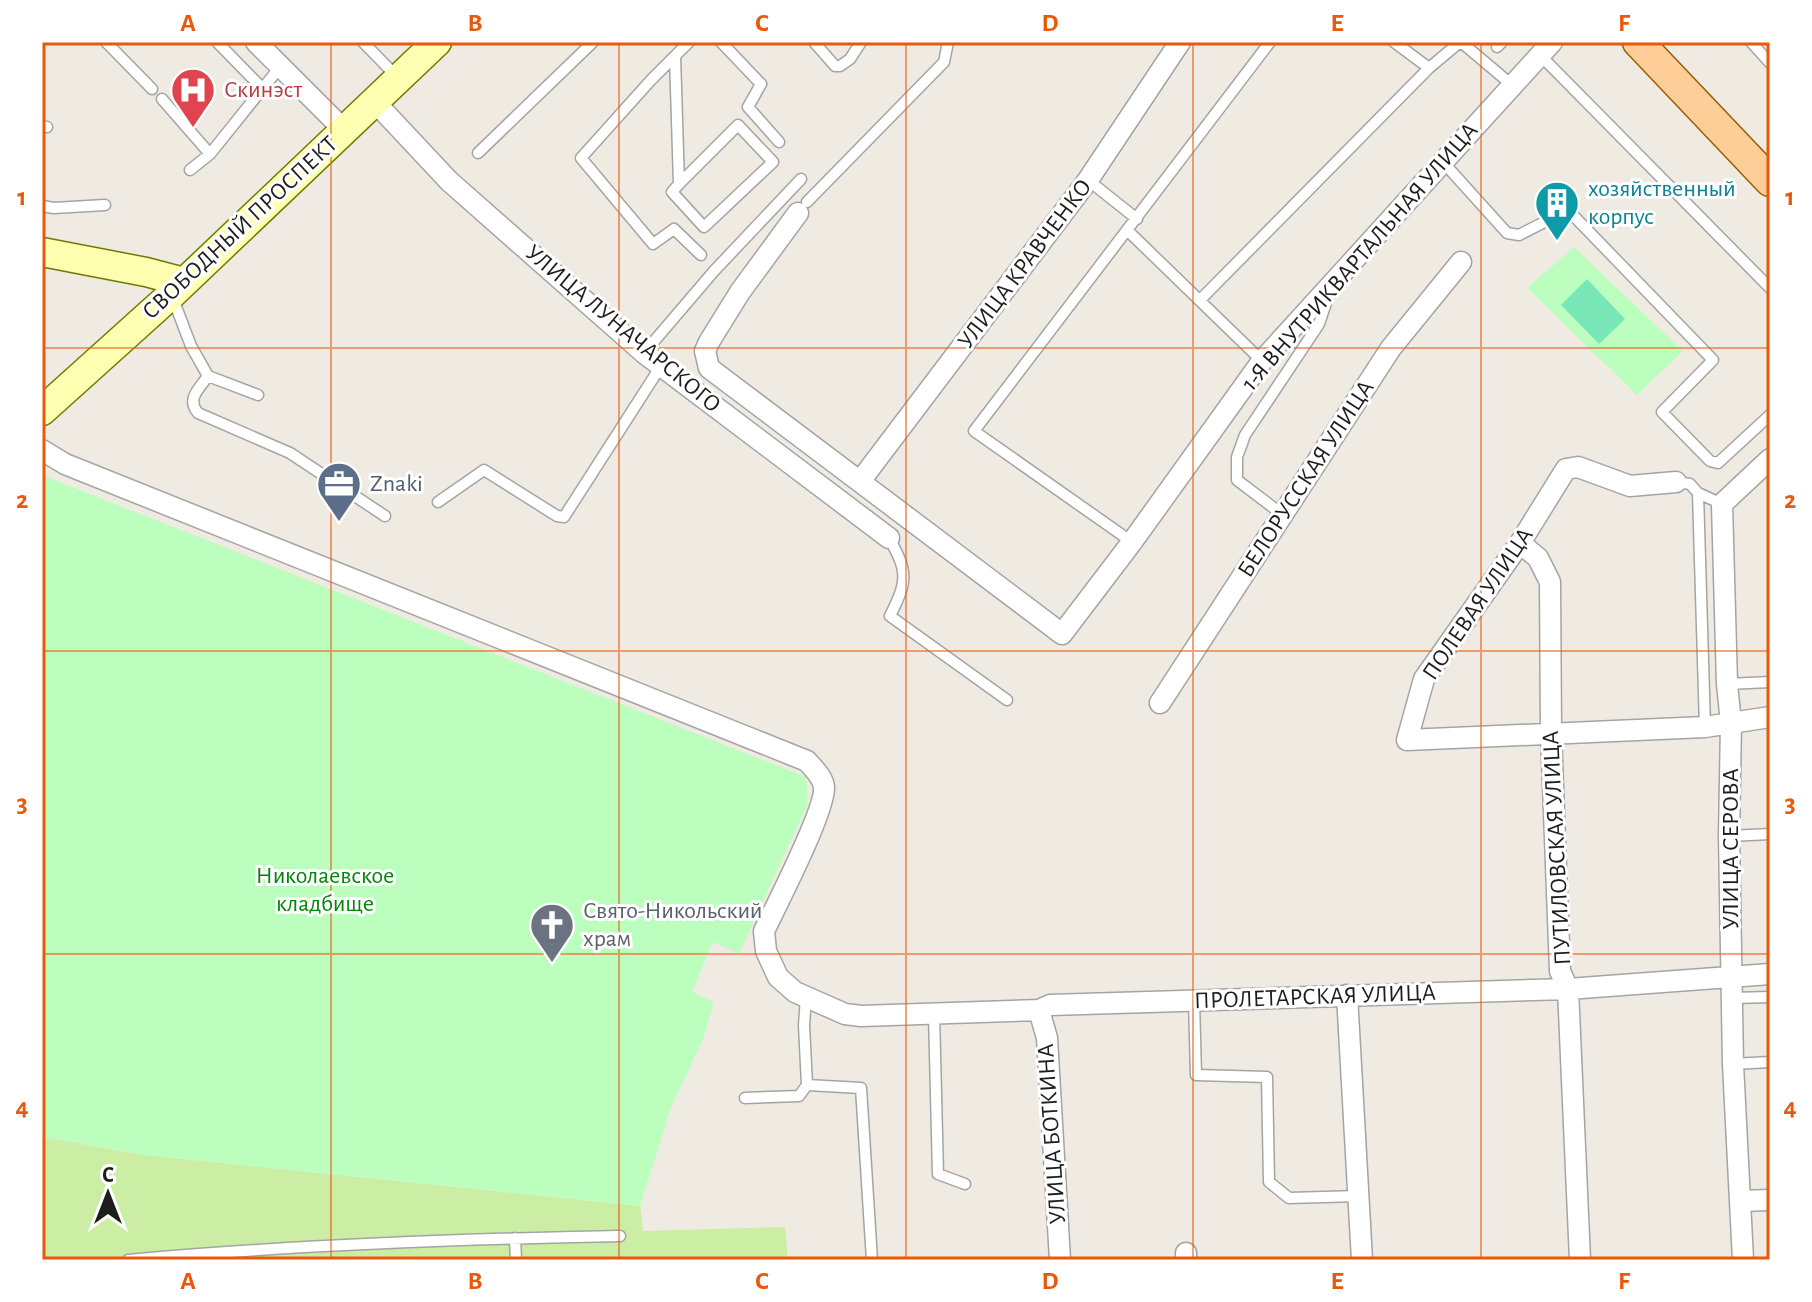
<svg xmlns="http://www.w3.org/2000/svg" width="1812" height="1302" font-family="'Alegreya Sans',sans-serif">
  <rect width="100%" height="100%" fill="#f0ebe2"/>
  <path fill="#cbeea4" d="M42 1137 145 1155 640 1206 643 1231 785 1227 788 1260H42Z"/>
  <path fill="#bbfebe" d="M1574 247 1683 351 1637 395 1527 288Z
    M42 475 806 777 808 803 739 954 713 942 692 992 714 1002 703 1039 671 1108 640 1206 145 1155 42 1137Z"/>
  <path fill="#79e6b8" d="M1587 279 1625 319 1599 344 1561 305Z"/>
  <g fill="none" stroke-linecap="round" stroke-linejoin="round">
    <g stroke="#a4a4a4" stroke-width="13">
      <path id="lane" d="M106 42 152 89
        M217 42 262 88
        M363 42 398 78
        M689 42 651 80 581 158 653 244 674 229 701 255
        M721 42 761 84 748 107 779 142
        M814 42 835 66H840L850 59 861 42
        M1394 42 1429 68
        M1461 42 1512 85
        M1751 42 1770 63
        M1497 47 1502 42
        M1540 55 1770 288
        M675 56 679 184 672 192 704 227 773 162 738 125 679 184
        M162 99 210 154
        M42 126 47 127
        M478 153 593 42
        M1443 162 1507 233 1519 235 1568 210 1713 360 1662 412 1710 461 1718 463 1770 415
        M190 170 210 154 280 67
        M1088 180 1137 219
        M807 202 944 62 948 42
        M42 206 54 208 105 205
        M1127 230 1262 361
        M172 296 191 346 208 376C199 389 186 399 198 413L290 453 385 516
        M1200 300 1429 68 1460 42
        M644 353 714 271 801 179
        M208 376 258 395
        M1676 482 1690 484 1698 493 1705 727
        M1698 493 1722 504
        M438 502 484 470 557 516 564 517 661 366
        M1283 515 1237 480V457L1245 435 1319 324 1329 294
        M889 538C908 572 908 580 890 616L1007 700
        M1132 542 974 431 1270 42
        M1727 684 1770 682
        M1729 836 1770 834
        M1732 998 1770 997
        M1194 1001 1196 1075 1267 1077 1269 1182 1289 1198 1359 1196
        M934 1014 938 1174 965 1184
        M1733 1064 1770 1062
        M807 1085 861 1088 872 1260
        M745 1098 799 1096 807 1085 804 1025 806 998
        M515 1238 516 1260
        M128 1260C292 1245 456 1239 620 1236"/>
    </g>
    <g stroke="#a4a4a4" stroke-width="23">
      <path id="street" d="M256 42 344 130
        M374 101 449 181 644 353 889 538
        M798 213 740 292 709 342 705 351 709 368 1062 634 1132 542 1262 361 1552 42
        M42 450 65 464 807 761C813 768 823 777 824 787 826 809 776 906 764 931L766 951 778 977 795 992 845 1014 861 1016 1039 1010 1050 1005 1568 989 1770 974
        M861 480 1088 180 1180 42
        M1676 482 1630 486 1578 467 1566 469 1520 543 1424 679 1407 740 1705 727 1770 717
        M1520 543 1538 558 1550 582 1551 733 1560 971 1568 989 1580 1260
        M1160 703 1391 348 1461 262
        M1347 995 1362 1260
        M1039 1010 1047 1038 1060 1260
        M1740 1201 1770 1200
        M1186 1253V1260
        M1743 1260 1733 1064 1729 836 1731 723 1727 684 1722 504 1770 459"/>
    </g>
    <g stroke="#717900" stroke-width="31">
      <path id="secondary" d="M42 252 146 272 184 282
        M42 411 172 294 437 42"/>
    </g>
    <g stroke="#975f00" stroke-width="33">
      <path id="primary" d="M1638 42 1770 181"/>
    </g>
    <use href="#lane" stroke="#fff" stroke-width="10"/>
    <use href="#street" stroke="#fff" stroke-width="20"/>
    <use href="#secondary" stroke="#feffb1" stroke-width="28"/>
    <use href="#primary" stroke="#ffce98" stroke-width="30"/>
  </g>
  <path fill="none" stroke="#e8590c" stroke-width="2" stroke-opacity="0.55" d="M331 42V1260M619 42V1260M906 42V1260M1193 42V1260M1481 42V1260M42 348H1770M42 651H1770M42 954H1770"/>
  <defs>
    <g id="hospital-pin" transform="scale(2.3)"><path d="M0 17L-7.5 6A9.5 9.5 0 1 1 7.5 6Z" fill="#e0444e" stroke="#fff"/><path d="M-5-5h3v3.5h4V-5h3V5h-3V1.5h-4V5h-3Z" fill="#fff"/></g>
    <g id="building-pin" transform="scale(2.3)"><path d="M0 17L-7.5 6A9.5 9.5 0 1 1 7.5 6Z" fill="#0f9aa8" stroke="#fff"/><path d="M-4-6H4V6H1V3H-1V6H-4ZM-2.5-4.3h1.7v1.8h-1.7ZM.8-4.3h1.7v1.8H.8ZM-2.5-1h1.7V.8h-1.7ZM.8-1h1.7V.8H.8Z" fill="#fff"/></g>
    <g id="office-pin" transform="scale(2.3)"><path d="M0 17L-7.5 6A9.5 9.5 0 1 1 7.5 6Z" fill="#5c6f8a" stroke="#fff"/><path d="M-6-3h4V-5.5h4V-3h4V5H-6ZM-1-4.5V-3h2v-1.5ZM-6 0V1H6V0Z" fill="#fff"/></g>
    <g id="church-pin" transform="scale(2.3)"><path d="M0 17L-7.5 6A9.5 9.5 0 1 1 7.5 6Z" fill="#6b7280" stroke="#fff"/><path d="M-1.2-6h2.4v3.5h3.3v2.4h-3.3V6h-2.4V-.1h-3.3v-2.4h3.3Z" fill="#fff"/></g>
  </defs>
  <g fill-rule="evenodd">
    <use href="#hospital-pin" x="193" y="90"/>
    <use href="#building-pin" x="1557" y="203"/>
    <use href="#office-pin" x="339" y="484"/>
    <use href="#church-pin" x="552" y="925"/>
  </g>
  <g text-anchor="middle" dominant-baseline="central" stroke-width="6" stroke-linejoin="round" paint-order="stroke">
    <g font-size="24" fill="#be3a42" stroke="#fff" text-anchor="start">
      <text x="224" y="90">Скинэст</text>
    </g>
    <g font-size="24" fill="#0d838f" stroke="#fff" text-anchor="start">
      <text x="1588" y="189">хозяйственный<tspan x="1588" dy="28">корпус</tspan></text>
    </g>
    <g font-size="24" fill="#1d1d1d" stroke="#fff">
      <text transform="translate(240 228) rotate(-43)">СВОБОДНЫЙ ПРОСПЕКТ</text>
      <text transform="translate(1360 257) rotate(-49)">1-Я ВНУТРИКВАРТАЛЬНАЯ УЛИЦА</text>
      <text transform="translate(1025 264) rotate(-53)">УЛИЦА КРАВЧЕНКО</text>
      <text transform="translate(623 329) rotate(40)">УЛИЦА ЛУНАЧАРСКОГО</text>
      <text transform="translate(1306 479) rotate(-57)">БЕЛОРУССКАЯ УЛИЦА</text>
      <text transform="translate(1478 604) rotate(-56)">ПОЛЕВАЯ УЛИЦА</text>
      <text transform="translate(1557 848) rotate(-93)">ПУТИЛОВСКАЯ УЛИЦА</text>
      <text transform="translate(1731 849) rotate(-90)">УЛИЦА СЕРОВА</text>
      <text transform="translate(1315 997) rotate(-2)">ПРОЛЕТАРСКАЯ УЛИЦА</text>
      <text transform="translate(1052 1134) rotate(-94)">УЛИЦА БОТКИНА</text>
    </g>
    <g font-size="24" fill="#4e5e75" stroke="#fff" text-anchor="start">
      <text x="370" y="484">Znaki</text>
    </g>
    <g font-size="24" fill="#028508" stroke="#fff">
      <text x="325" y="876">Николаевское<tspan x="325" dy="28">кладбище</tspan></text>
    </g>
    <g font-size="24" fill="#5b616d" stroke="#fff" text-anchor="start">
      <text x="583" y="911">Свято-Никольский<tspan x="583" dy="28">храм</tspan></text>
    </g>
  </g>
  <rect width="1812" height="1302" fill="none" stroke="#ffffff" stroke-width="88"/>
  <g transform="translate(108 1194)" stroke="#ffffff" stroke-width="6" paint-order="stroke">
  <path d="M0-6L14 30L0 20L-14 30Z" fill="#1d1d1d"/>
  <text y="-12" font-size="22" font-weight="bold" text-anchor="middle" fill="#1d1d1d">С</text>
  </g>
  <rect x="44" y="44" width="1724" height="1214" fill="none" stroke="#e8590c" stroke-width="3"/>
  <g font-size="26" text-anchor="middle" font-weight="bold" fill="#e8590c">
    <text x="188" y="31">A</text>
    <text x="475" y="31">B</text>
    <text x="762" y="31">C</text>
    <text x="1050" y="31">D</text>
    <text x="1337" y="31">E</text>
    <text x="1624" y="31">F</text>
    <text x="22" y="205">1</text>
    <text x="1790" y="205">1</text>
    <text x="22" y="508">2</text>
    <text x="1790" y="508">2</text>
    <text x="22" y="812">3</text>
    <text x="1790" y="812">3</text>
    <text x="22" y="1115">4</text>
    <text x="1790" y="1115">4</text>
    <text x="188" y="1289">A</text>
    <text x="475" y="1289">B</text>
    <text x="762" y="1289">C</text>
    <text x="1050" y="1289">D</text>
    <text x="1337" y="1289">E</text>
    <text x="1624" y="1289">F</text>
  </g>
</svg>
